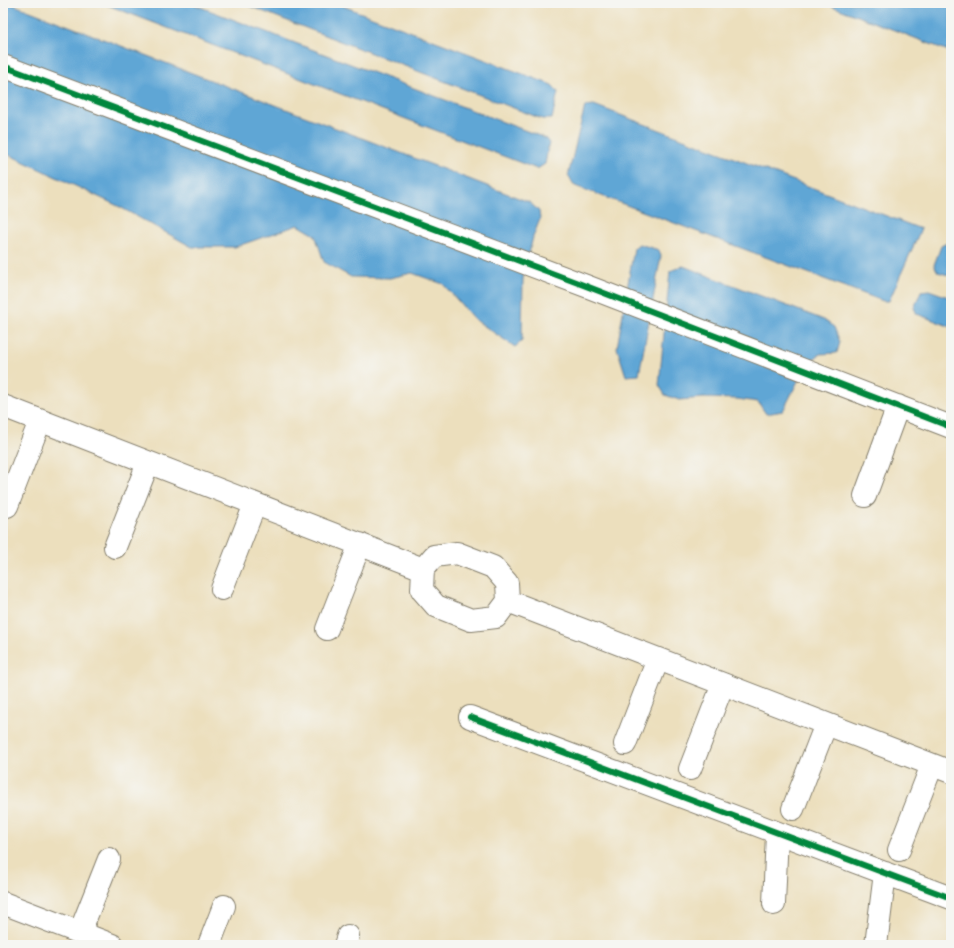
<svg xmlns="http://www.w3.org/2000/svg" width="954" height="948" font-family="'Architects Daughter',sans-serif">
  <rect width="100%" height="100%" fill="#f6f6f2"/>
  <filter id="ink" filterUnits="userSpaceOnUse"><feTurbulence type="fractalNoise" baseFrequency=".025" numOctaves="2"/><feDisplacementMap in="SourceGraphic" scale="8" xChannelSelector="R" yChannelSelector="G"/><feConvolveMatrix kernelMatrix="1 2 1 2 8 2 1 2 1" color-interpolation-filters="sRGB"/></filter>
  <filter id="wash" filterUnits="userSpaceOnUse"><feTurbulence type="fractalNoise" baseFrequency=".012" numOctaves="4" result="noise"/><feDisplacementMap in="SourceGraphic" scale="16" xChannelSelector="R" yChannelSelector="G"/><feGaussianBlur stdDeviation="0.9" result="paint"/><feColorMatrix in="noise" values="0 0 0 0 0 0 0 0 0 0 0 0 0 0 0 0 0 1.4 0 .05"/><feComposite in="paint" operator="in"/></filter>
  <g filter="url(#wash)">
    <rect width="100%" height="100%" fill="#ecdfbd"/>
    <path fill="#5ea6d5" stroke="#3d6178" d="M3 3H9L529 202 539 211 540 219 533 237 523 279 522 341 515 347 474 319 443 284 412 273 390 278 351 277 324 262 315 235 298 225 235 247H192L118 206 3 152Z
      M102 3H190L545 138 549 143 545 164 537 169Z
      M241 3H335L552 85 558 92 552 119H542Z
      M824 3H951V52Z
      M594 105 921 229 889 301H883L575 186 568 176 585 106Z
      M951 241V276L938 272 934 265 941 246Z
      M639 244 659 250 661 256 639 375 626 376 617 348 634 248Z
      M683 266 824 320 834 327 840 342 837 353 820 354 806 365 783 411 766 414 758 402 737 399 704 398 679 400 665 395 659 385 670 271Z
      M929 290 951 298V327L917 314 914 308 921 291Z"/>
  </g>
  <g filter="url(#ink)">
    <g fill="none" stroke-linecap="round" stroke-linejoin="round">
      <g stroke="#847e6c" stroke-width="24">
        <path id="minor" d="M3 66 586 286 951 427
          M3 406 423 569
          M865 496 898 406
          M7 506 40 421
          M115 547 148 463
          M457 553 493 567 507 583 508 601 496 617 471 620 436 606 422 590 423 569 434 556Z
          M222 589 255 504
          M508 601 951 772
          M327 629 360 544
          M470 717 951 898
          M625 744 658 659
          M690 769 723 684
          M793 809 826 724
          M899 850 932 765
          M3 903 112 945
          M774 904 777 833
          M80 932 109 859
          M209 945 224 906
          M345 945 348 936
          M876 945 885 873"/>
      </g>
      <use href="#minor" stroke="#fff" stroke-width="22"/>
      <g stroke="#f6f6f2" stroke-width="8">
        <path id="cycleway" d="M3 66 586 286 951 427
          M470 717 951 898"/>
      </g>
      <use href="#cycleway" stroke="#00873e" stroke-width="6"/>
    </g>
  </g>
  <rect width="954" height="948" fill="none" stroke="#f6f6f2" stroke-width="16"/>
</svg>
